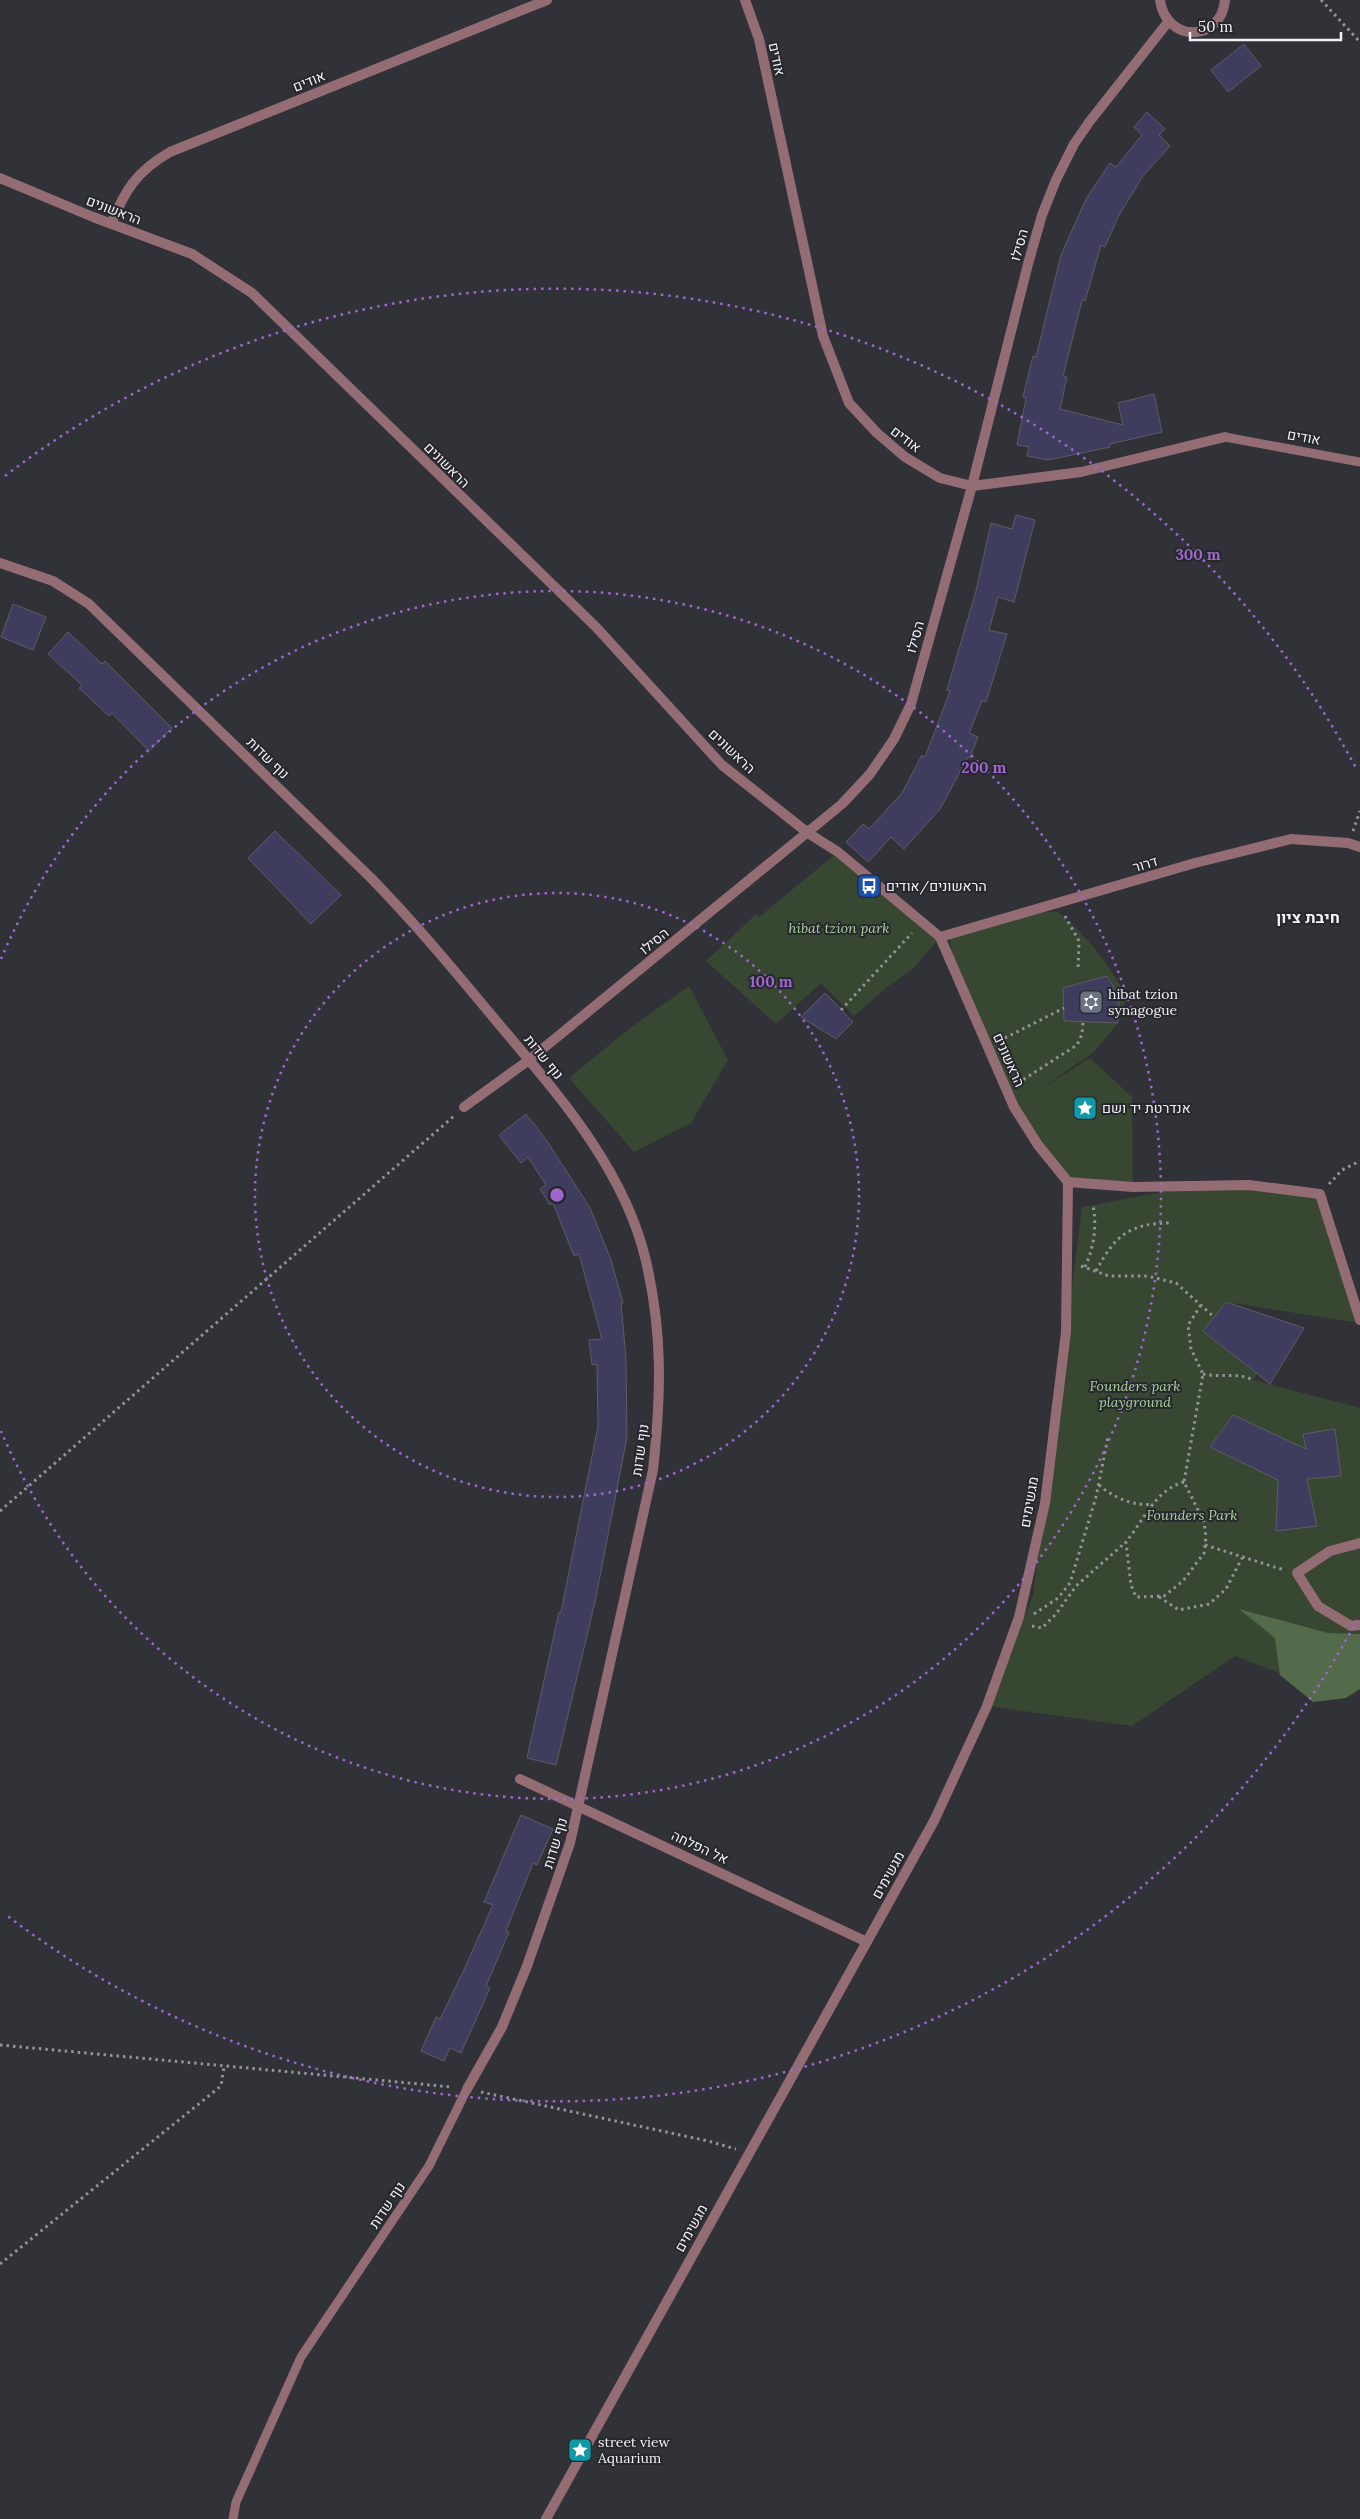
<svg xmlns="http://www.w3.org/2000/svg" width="1360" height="2519" font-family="Lora,Heebo,serif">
  <rect width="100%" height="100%" fill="#313138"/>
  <path fill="#384732" d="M838 852 940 937 913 969 887 987 854 1016 821 983 776 1024 706 961 756 914 759 917Z
    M1058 912C1088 936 1109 964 1127 998L1118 1023 1094 1052 1038 1091 1090 1058 1132 1097 1133 1187 1068 1182 1014 1107 955 972 949 934 1023 913Z
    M689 986 728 1060 691 1123 634 1152 569 1078 630 1028Z
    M1200 1185 1320 1194 1360 1323 1226 1302 1203 1331 1257 1374 1253 1380 1360 1408V1650L1320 1689 1235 1656 1132 1726 987 1706 1033 1596 1082 1207Z"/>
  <path fill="#536a4b" d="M1239 1609 1328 1633 1360 1634V1689L1346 1698 1313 1702 1280 1675 1275 1638Z"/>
  <path fill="#3f3d5e" stroke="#5c5c64" d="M1244 44 1261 66 1228 92 1211 70Z
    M1147 112 1165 129 1159 135 1170 146 1143 176 1118 217 1105 247 1101 245 1085 301 1082 300 1063 376 1067 377 1060 409 1123 425 1118 403 1154 394 1162 432 1110 444V447L1048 460 1027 456 1029 447 1017 445 1026 398 1023 397 1033 356 1036 357 1061 255 1086 199 1110 163 1116 167 1142 135 1134 127Z
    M1016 515 1035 520 1014 602 998 597 989 630 1007 634 986 702 982 701 969 733 978 737 970 758 968 757 940 809 904 849 891 837 868 862 846 842 863 824 869 829 902 793 922 755 925 757 950 691 947 690 976 591 991 523 1012 529Z
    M13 604 46 617 33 650 1 637Z
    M68 632 102 664 105 661 172 728 149 751 112 713 109 716 79 688 82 685 48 654Z
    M275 831 341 895 311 924 248 858Z
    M1107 976 1119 996 1118 1023 1064 1021 1063 988Z
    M825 993 853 1022 836 1039 801 1017Z
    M526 1114 547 1141 590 1208 611 1260 623 1303H621L626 1358 627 1437 595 1602 556 1765 527 1758 559 1612H561L598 1426 597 1364 592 1365 589 1340 602 1339 579 1254 574 1256 553 1203 550 1205 540 1189 546 1185 528 1157 521 1163 499 1135Z
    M1226 1302 1304 1328 1270 1384 1203 1331Z
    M1233 1415 1306 1449 1303 1434 1335 1429 1341 1476 1307 1479 1317 1526 1276 1531 1278 1480 1210 1447Z
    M521 1815 553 1829 537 1865 533 1863 506 1931 509 1932 486 1986 490 1988 461 2053 450 2048 444 2061 421 2051 436 2017 440 2019 462 1974 493 1905 484 1902Z"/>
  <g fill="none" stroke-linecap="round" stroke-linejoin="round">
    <path stroke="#939399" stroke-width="3" stroke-dasharray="2.5 4" stroke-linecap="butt" d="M1321 0 1360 42
      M1353 831 1360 811
      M1065 916 1079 941 1078 971
      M841 1010 912 933
      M999 1041 1064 1008
      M1018 1083 1077 1045 1082 1034 1083 1022
      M1329 1184 1342 1170 1360 1161
      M1081 1266 1109 1276H1147L1176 1283 1214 1317
      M1085 1267C1094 1247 1097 1227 1093 1205
      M1096 1271C1115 1235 1130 1223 1172 1223
      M1203 1374C1219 1378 1238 1372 1253 1380
      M1184 1482C1155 1490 1144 1520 1126 1542L1131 1585 1136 1597 1164 1596 1183 1581 1204 1553 1206 1537 1204 1522 1184 1482 1203 1374 1191 1349 1188 1325 1201 1305
      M1099 1485C1112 1497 1135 1507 1153 1504
      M0 1511 454 1116
      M1205 1545 1284 1570
      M1159 1597 1179 1610 1209 1604 1226 1589 1242 1558
      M1034 1614 1058 1598 1070 1583 1096 1497 1108 1437
      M1032 1626 1042 1628 1056 1614 1076 1586 1126 1542
      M0 2045 452 2087
      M481 2092 708 2141 736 2149
      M0 2264 221 2086 224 2067"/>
    <path stroke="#946c74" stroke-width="9" d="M1225 437 1360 462
      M233 2519 236 2502 301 2357 429 2166 467 2089"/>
    <path stroke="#946c74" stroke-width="10" d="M745 0 759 39 823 336 849 403 877 433 905 457 940 478 972 486 1081 472 1225 437
      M1160 0C1166 43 1221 43 1225 0
      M111 224C125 190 137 171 170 152L547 0
      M0 563 53 581 89 604 371 878C414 922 453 969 493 1017 553 1089 624 1166 646 1261 663 1334 661 1396 653 1470L570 1843 527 1966 502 2027 467 2089
      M940 937 1195 863 1291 839 1348 843 1360 847
      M464 1107 529 1060 842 804 870 774 894 739 911 704 972 486 1028 264 1042 215 1056 180 1074 144 1090 121 1168 22
      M1360 1543 1330 1551 1297 1573 1318 1606 1351 1626 1360 1625
      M520 1779 867 1942
      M546 2519 934 1821 987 1706 1019 1617 1045 1503 1066 1332 1068 1182"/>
    <path stroke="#946c74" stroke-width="10" d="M0 178 93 217 192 254 252 293 596 627 722 765 808 833 838 852 940 937 1014 1107 1038 1145 1068 1182 1133 1187 1249 1185 1320 1194 1360 1320"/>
  </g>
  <g fill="none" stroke="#9e67d0" stroke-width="2.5" stroke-dasharray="2.5 5">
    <circle cx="557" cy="1195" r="302"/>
    <path d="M1 959A604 604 0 1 1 1 1431"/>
    <path d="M1357 1620A906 906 0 0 1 5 1914M5 476A906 906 0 0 1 1357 770"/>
  </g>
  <defs>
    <g id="bus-square" transform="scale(1.25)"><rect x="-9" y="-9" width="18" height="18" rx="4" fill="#1a4fb4" stroke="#27272e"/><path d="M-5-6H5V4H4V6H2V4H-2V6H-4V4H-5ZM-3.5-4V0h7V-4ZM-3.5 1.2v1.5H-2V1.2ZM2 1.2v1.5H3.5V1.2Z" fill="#fff"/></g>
    <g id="synagogue-square" transform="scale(1.25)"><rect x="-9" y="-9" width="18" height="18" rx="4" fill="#6b7280" stroke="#27272e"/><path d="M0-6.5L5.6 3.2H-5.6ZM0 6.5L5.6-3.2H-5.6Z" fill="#fff"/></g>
    <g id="sight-square" transform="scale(1.25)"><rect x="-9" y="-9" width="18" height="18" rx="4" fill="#0f9aa8" stroke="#27272e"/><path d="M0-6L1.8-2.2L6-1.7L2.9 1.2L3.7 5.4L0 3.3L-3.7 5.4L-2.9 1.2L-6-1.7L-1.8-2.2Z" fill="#fff"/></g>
  </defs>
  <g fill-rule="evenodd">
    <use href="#bus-square" x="869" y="886"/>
    <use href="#synagogue-square" x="1091" y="1002"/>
    <use href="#sight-square" x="1085" y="1108"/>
    <use href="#sight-square" x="580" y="2450"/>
  </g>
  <g text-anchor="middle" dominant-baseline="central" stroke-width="4" stroke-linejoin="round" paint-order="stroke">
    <g font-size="14" fill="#f1f1f6" stroke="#27272e">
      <text transform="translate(777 59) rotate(78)">אודים</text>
      <text transform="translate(309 81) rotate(-22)">אודים</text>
      <text transform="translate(114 210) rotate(21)">הראשונים</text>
      <text transform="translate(1019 245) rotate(-74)">הסילו</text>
      <text transform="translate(1304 437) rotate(10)">אודים</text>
      <text transform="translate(906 439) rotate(37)">אודים</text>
      <text transform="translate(447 465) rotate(45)">הראשונים</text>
      <text transform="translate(915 637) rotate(-74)">הסילו</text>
      <text transform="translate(732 751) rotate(43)">הראשונים</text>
      <text transform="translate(268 758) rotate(44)">נוף שדות</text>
      <text transform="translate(1145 864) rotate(-16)">דרור</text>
      <text transform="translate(654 941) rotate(-39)">הסילו</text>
      <text transform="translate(544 1057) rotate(51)">נוף שדות</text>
      <text transform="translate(1009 1060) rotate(66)">הראשונים</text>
      <text transform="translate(640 1450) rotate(-82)">נוף שדות</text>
      <text transform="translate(1029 1502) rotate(-80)">מגשימים</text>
      <text transform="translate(555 1843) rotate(-73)">נוף שדות</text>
      <text transform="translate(700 1847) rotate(25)">אל הפלחה</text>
      <text transform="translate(888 1875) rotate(-61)">מגשימים</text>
      <text transform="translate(387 2205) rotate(-56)">נוף שדות</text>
      <text transform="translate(691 2228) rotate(-61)">מגשימים</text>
    </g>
    <g font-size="14" fill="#f1f1f6" stroke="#27272e" text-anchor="start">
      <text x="886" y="886">הראשונים/אודים</text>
      <text x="1108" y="994">hibat tzion<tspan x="1108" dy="16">synagogue</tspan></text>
      <text x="1102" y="1108">אנדרטת יד ושם</text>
      <text x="598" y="2442">street view<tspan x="598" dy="16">Aquarium</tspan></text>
    </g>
    <g font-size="14" font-style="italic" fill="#a9d19a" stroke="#27272e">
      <text x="839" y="928">hibat tzion park</text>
      <text x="1135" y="1386">Founders park<tspan x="1135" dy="16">playground</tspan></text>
      <text x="1192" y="1515">Founders Park</text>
    </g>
    <g font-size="16" font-weight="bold" fill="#f1f1f6" stroke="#27272e">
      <text x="1308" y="917">חיבת ציון</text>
    </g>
  </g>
  <circle cx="557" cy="1195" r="8" fill="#9e67d0" stroke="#27272e" stroke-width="2.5"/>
  <g font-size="15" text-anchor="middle" font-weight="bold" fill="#9e67d0" stroke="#27272e" stroke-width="4" stroke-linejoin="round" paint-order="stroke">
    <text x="1198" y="560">300 m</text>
    <text x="984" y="773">200 m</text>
    <text x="771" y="987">100 m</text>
  </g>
  <path d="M1190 32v8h151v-8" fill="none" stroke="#f1f1f6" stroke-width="2.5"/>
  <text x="1198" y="32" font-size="15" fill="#f1f1f6" stroke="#27272e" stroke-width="4" paint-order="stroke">50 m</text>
</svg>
